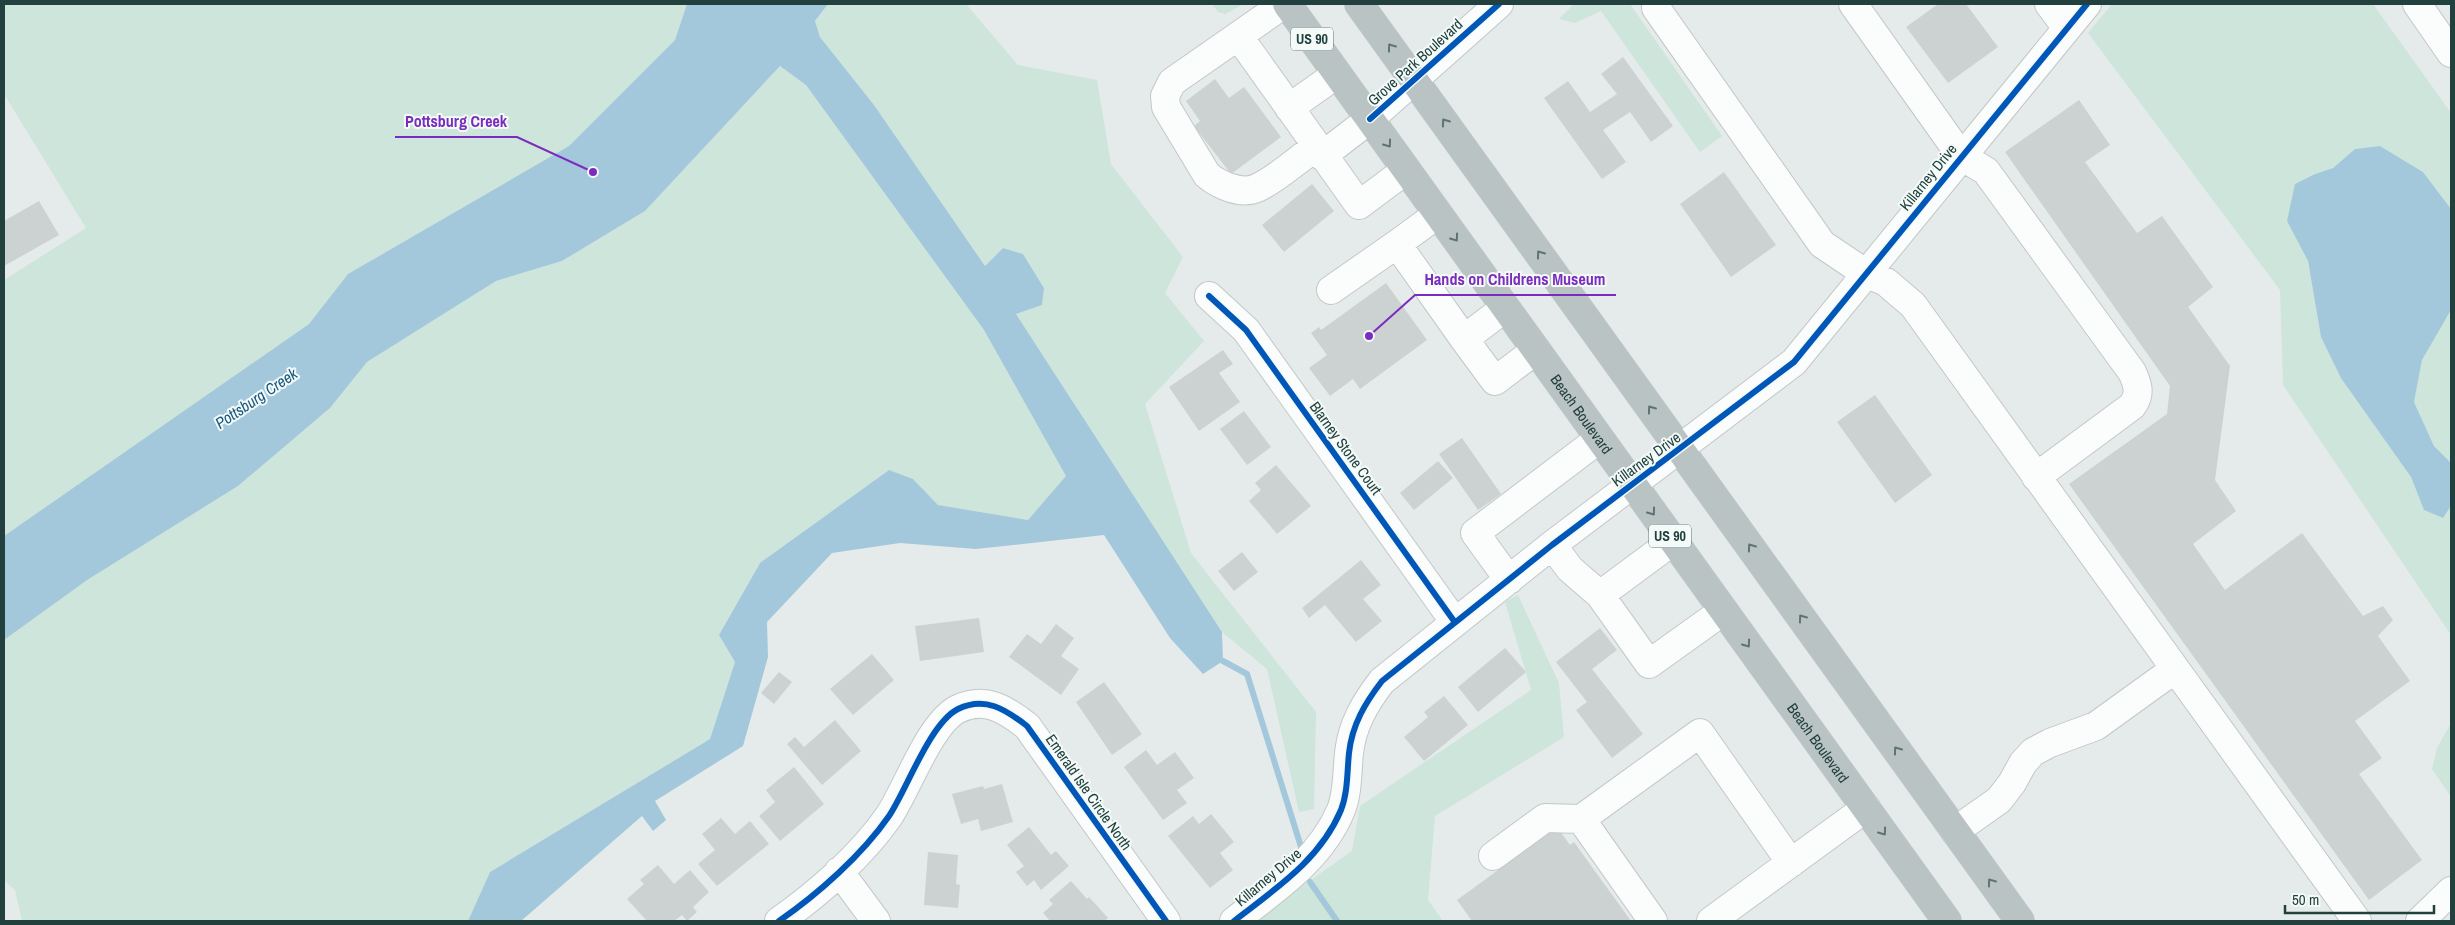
<svg xmlns="http://www.w3.org/2000/svg" width="2455" height="925" font-family="'Archivo Narrow',sans-serif">
  <rect width="100%" height="100%" fill="#e5ebea"/>
  <path fill="#cde5da" d="M4 4H687L675 40 569 146 348 274 309 324 4 536V280L86 228 4 94Z
    M828 4H966L1018 65 1097 80 1111 164 1183 257 1165 293 1204 341 1145 404 1191 553 1316 712 1314 809 1299 812 1267 669 1222 632 1016 314 1042 305 1044 288 1023 254 1003 248 985 266 874 105 820 37 815 21Z
    M1212 4H1244L1225 14 1218 12Z
    M1574 4H1630L1722 136 1700 152 1601 11 1575 23 1559 19Z
    M2112 4H2373L2451 113V209L2423 172 2380 146 2355 149 2333 168 2315 174 2287 221 2308 261 2321 337 2411 477 2424 510 2443 518 2451 506V635L2283 385 2280 290 2088 33Z
    M780 66 806 85 984 330 1067 476 1028 520 938 505 913 479 889 470 760 563 719 635 735 662 710 739 490 872 468 921H22L15 890 4 880V640L86 580 238 486 330 408 367 362 496 281 562 261 645 211Z
    M2451 310V463L2434 446 2414 402 2422 360Z
    M1518 595 1559 683 1564 737 1435 816 1428 900 1443 921H1259L1257 918 1352 851 1360 806 1531 690 1505 602Z
    M2451 723V797L2432 769 2437 748Z"/>
  <path fill="#a4c8db" d="M687 4H828L815 21 820 37 874 105 985 266 1003 248 1023 254 1044 288 1042 305 1016 314 1222 632 1223 661 1203 674 1170 638 1104 535 976 549 900 543 832 553 767 622 768 657 743 746 655 801 666 820 653 831 642 816 521 921H468L490 872 710 739 735 662 719 635 760 563 889 470 913 479 938 505 1028 520 1066 476 984 330 806 85 780 66 645 211 562 261 496 281 367 362 330 408 238 486 87 580 4 640V536L309 324 348 274 569 146 675 40Z
    M2380 146 2423 172 2451 209V310L2422 360 2414 402 2434 446 2451 463V506L2443 518 2424 510 2411 477 2341 378 2321 337 2308 261 2287 221 2295 184 2315 174 2333 168 2355 149Z"/>
  <g fill="none" stroke-linecap="round" stroke-linejoin="round">
    <path stroke="#a4c8db" stroke-width="6" d="M1223 661 1247 674 1302 850
      M1310 882 1337 921"/>
  </g>
  <path fill="#ccd2d1" d="M1938 4H1966L1998 47 1948 83 1906 27Z
    M1623 57 1673 126 1651 142 1630 112 1603 130 1626 162 1602 179 1544 98 1568 81 1590 112 1617 94 1601 74Z
    M1215 79 1229 98 1244 87 1281 137 1231 174 1194 126 1200 121 1186 101Z
    M2079 100 2110 145 2085 162 2137 233 2162 216 2213 287 2188 307 2230 366 2215 480 2236 511 2193 544 2225 590 2302 533 2363 616 2383 606 2393 620 2378 636 2410 681 2355 721 2382 758 2359 774 2422 860 2369 900 2069 484 2167 414 2170 386 2005 152Z
    M1724 172 1776 245 1731 277 1680 204Z
    M1312 184 1334 211 1284 252 1262 225Z
    M39 201 59 235 4 266V221Z
    M1386 283 1427 340 1360 389 1353 379 1330 396 1309 368 1327 355 1311 333 1319 327 1321 330Z
    M1223 350 1233 364 1219 373 1240 402 1199 431 1169 387Z
    M1875 395 1932 475 1895 503 1837 422Z
    M1244 411 1271 447 1247 465 1220 429Z
    M1462 438 1501 494 1478 510 1439 454Z
    M1438 461 1453 478 1414 510 1400 493Z
    M1276 465 1311 506 1277 534 1249 501 1261 490 1255 483Z
    M1242 552 1258 572 1234 591 1218 571Z
    M1361 560 1381 585 1363 599 1382 621 1356 642 1325 605 1309 618 1302 608Z
    M979 618 984 652 920 661 915 626Z
    M1056 624 1074 638 1061 656 1079 669 1061 695 1009 657 1027 634 1041 644Z
    M1600 628 1617 650 1592 669 1643 734 1612 758 1576 710 1587 702 1556 662Z
    M1505 648 1526 672 1478 712 1458 687Z
    M872 654 894 680 853 715 830 689Z
    M779 672 792 682 774 704 761 693Z
    M1104 682 1142 734 1112 755 1076 702Z
    M1444 696 1468 725 1424 761 1404 737 1428 717 1424 712Z
    M835 720 861 751 822 785 787 744 795 737 804 747Z
    M1146 750 1157 765 1175 752 1194 778 1177 790 1187 803 1163 820 1124 767Z
    M794 767 824 804 780 841 759 816 775 802 766 790Z
    M1002 784 1013 822 981 831 978 819 961 824 952 794 983 786 984 789Z
    M1211 814 1234 842 1220 853 1233 870 1210 888 1168 836 1193 816 1199 824Z
    M721 818 735 834 750 821 769 844 717 886 698 864 715 850 702 834Z
    M1029 827 1051 855 1056 851 1069 866 1041 890 1034 880 1027 886 1016 872 1024 866 1007 845Z
    M1557 827 1570 845 1574 842 1631 921H1472L1457 900Z
    M928 852 958 855 956 884 960 885 958 908 924 905Z
    M658 865 674 884 690 870 709 892 693 907 697 912 687 921 682 915 674 921H647L627 899 644 884 640 880Z
    M1071 881 1087 899 1089 897 1108 918 1104 921H1050L1043 913 1053 904 1049 900Z"/>
  <g fill="none" stroke-linecap="round" stroke-linejoin="round">
    <g stroke="#c2c8c7" stroke-width="30">
      <path id="minor" d="M1284 4 1172 82 1165 96 1166 107 1207 175C1219 185 1241 195 1257 188 1277 179 1298 159 1316 147
        M1657 4 1656 8 1822 244 1865 273 1886 282 1913 305 2357 921
        M1853 4 1961 156 1986 171 2132 372C2138 385 2141 394 2132 406L2036 477
        M2049 4 2067 28
        M2417 4 2451 53
        M1239 37 1359 205 1406 170
        M1289 108 1337 74
        M1322 156 1370 119 1499 4
        M1438 214 1397 244 1464 339
        M1331 290 1397 244
        M1209 296 1246 330 1454 621
        M1505 308 1464 339 1495 381 1536 350
        M1673 541 1600 595 1649 664 1723 611
        M1552 545 1570 569 1600 595
        M1509 580 1475 533 1599 439
        M1581 819 1700 733 1791 863
        M1955 831 1999 800 2012 783 2023 763 2033 752 2050 743 2096 726 2175 669
        M1493 856 1545 818 1581 819 1653 921
        M839 871 876 921
        M779 921C818 894 862 855 889 816 907 789 930 723 958 709 985 696 1005 709 1027 726L1166 921
        M1234 921C1275 889 1320 860 1341 810 1348 792 1347 772 1349 753 1352 725 1365 703 1382 681L1552 545 1794 362 2087 4
        M1711 921 1866 808
        M2420 921 2451 891"/>
    </g>
    <g stroke="#bcc7c6" stroke-width="30">
      <g id="highway">
        <path id="s1" d="M1287 4 1947 921"/>
        <path d="M1359 4 2020 921"/>
      </g>
    </g>
    <use href="#minor" stroke="#fbfcfc" stroke-width="28"/>
    <use href="#highway" stroke="#bac3c3" stroke-width="28"/>
    <g stroke="#f3faf8" stroke-width="9">
      <path id="cycleway" d="M1370 119 1499 4
        M1209 296 1246 330 1454 621
        M779 921C818 894 862 855 889 816 907 789 930 723 958 709 985 696 1005 709 1027 726L1166 921
        M1234 921C1275 889 1320 860 1341 810 1348 792 1347 772 1349 753 1352 725 1365 703 1382 681L1552 545 1794 362 2087 4"/>
    </g>
    <use href="#cycleway" stroke="#0057b8" stroke-width="6"/>
  </g>
  <defs><path id="oneway-chevron" d="M-2-3.5L2.5 0L-2 3.5" fill="none" stroke-width="1.6" stroke-linecap="round" stroke-linejoin="round" transform="scale(1.25)"/></defs>
  <g stroke="#5e7473">
    <use href="#oneway-chevron" transform="translate(1391 47) rotate(-126)"/>
    <use href="#oneway-chevron" transform="translate(1445 122) rotate(-126)"/>
    <use href="#oneway-chevron" transform="translate(1388 144) rotate(54)"/>
    <use href="#oneway-chevron" transform="translate(1455 238) rotate(54)"/>
    <use href="#oneway-chevron" transform="translate(1540 254) rotate(-126)"/>
    <use href="#oneway-chevron" transform="translate(1651 409) rotate(-126)"/>
    <use href="#oneway-chevron" transform="translate(1652 512) rotate(54)"/>
    <use href="#oneway-chevron" transform="translate(1751 547) rotate(-126)"/>
    <use href="#oneway-chevron" transform="translate(1802 618) rotate(-126)"/>
    <use href="#oneway-chevron" transform="translate(1747 644) rotate(54)"/>
    <use href="#oneway-chevron" transform="translate(1897 750) rotate(-126)"/>
    <use href="#oneway-chevron" transform="translate(1883 832) rotate(54)"/>
    <use href="#oneway-chevron" transform="translate(1991 882) rotate(-126)"/>
  </g>
  <g text-anchor="middle" dominant-baseline="central" stroke-width="4" stroke-linejoin="round" paint-order="stroke">
    <g fill="#f3faf8" stroke="#607876" stroke-width="1">
      <rect x="1291" y="27.5" width="42" height="23" rx="4"/>
      <rect x="1649" y="524.5" width="42" height="23" rx="4"/>
    </g>
    <g font-size="14" font-weight="bold" fill="#21403e">
      <text x="1312" y="39">US 90</text>
      <text x="1670" y="536">US 90</text>
    </g>
    <g font-size="15" fill="#21403e" stroke="#f3faf8">
      <text transform="translate(1415 62) rotate(-42)">Grove Park Boulevard</text>
      <text transform="translate(1928 177) rotate(-51)">Killarney Drive</text>
      <text stroke="none"><textPath href="#s1" startOffset="505">Beach Boulevard</textPath></text>
      <text transform="translate(1346 448) rotate(54)">Blarney Stone Court</text>
      <text transform="translate(1646 459) rotate(-36)">Killarney Drive</text>
      <text stroke="none"><textPath href="#s1" startOffset="910">Beach Boulevard</textPath></text>
      <text transform="translate(1089 792) rotate(55)">Emerald Isle Circle North</text>
      <text transform="translate(1268 877) rotate(-40)">Killarney Drive</text>
    </g>
    <g font-size="16" font-style="italic" fill="#175880" stroke="#f3faf8">
      <text transform="translate(256 398) rotate(-34)">Pottsburg Creek</text>
    </g>
  </g>
  <path fill="none" stroke="#7b2cbf" stroke-width="2" d="M593 172L517 137H395M1369 336L1415 295H1616"/>
  <g fill="#7b2cbf" stroke="#f3faf8" stroke-width="2">
    <circle cx="593" cy="172" r="5"/>
    <circle cx="1369" cy="336" r="5"/>
  </g>
  <g font-size="16" text-anchor="middle" font-weight="bold" fill="#7b2cbf" stroke="#f3faf8" stroke-width="4" stroke-linejoin="round" paint-order="stroke">
    <text x="456" y="127">Pottsburg Creek</text>
    <text x="1515" y="285">Hands on Childrens Museum</text>
  </g>
  <rect width="2455" height="925" fill="none" stroke="#21403e" stroke-width="10"/>
  <path d="M2285 905v8h149v-8" fill="none" stroke="#21403e" stroke-width="2.5"/>
  <text x="2292" y="905" font-size="15" fill="#21403e" stroke="#f3faf8" stroke-width="4" paint-order="stroke">50 m</text>
</svg>
